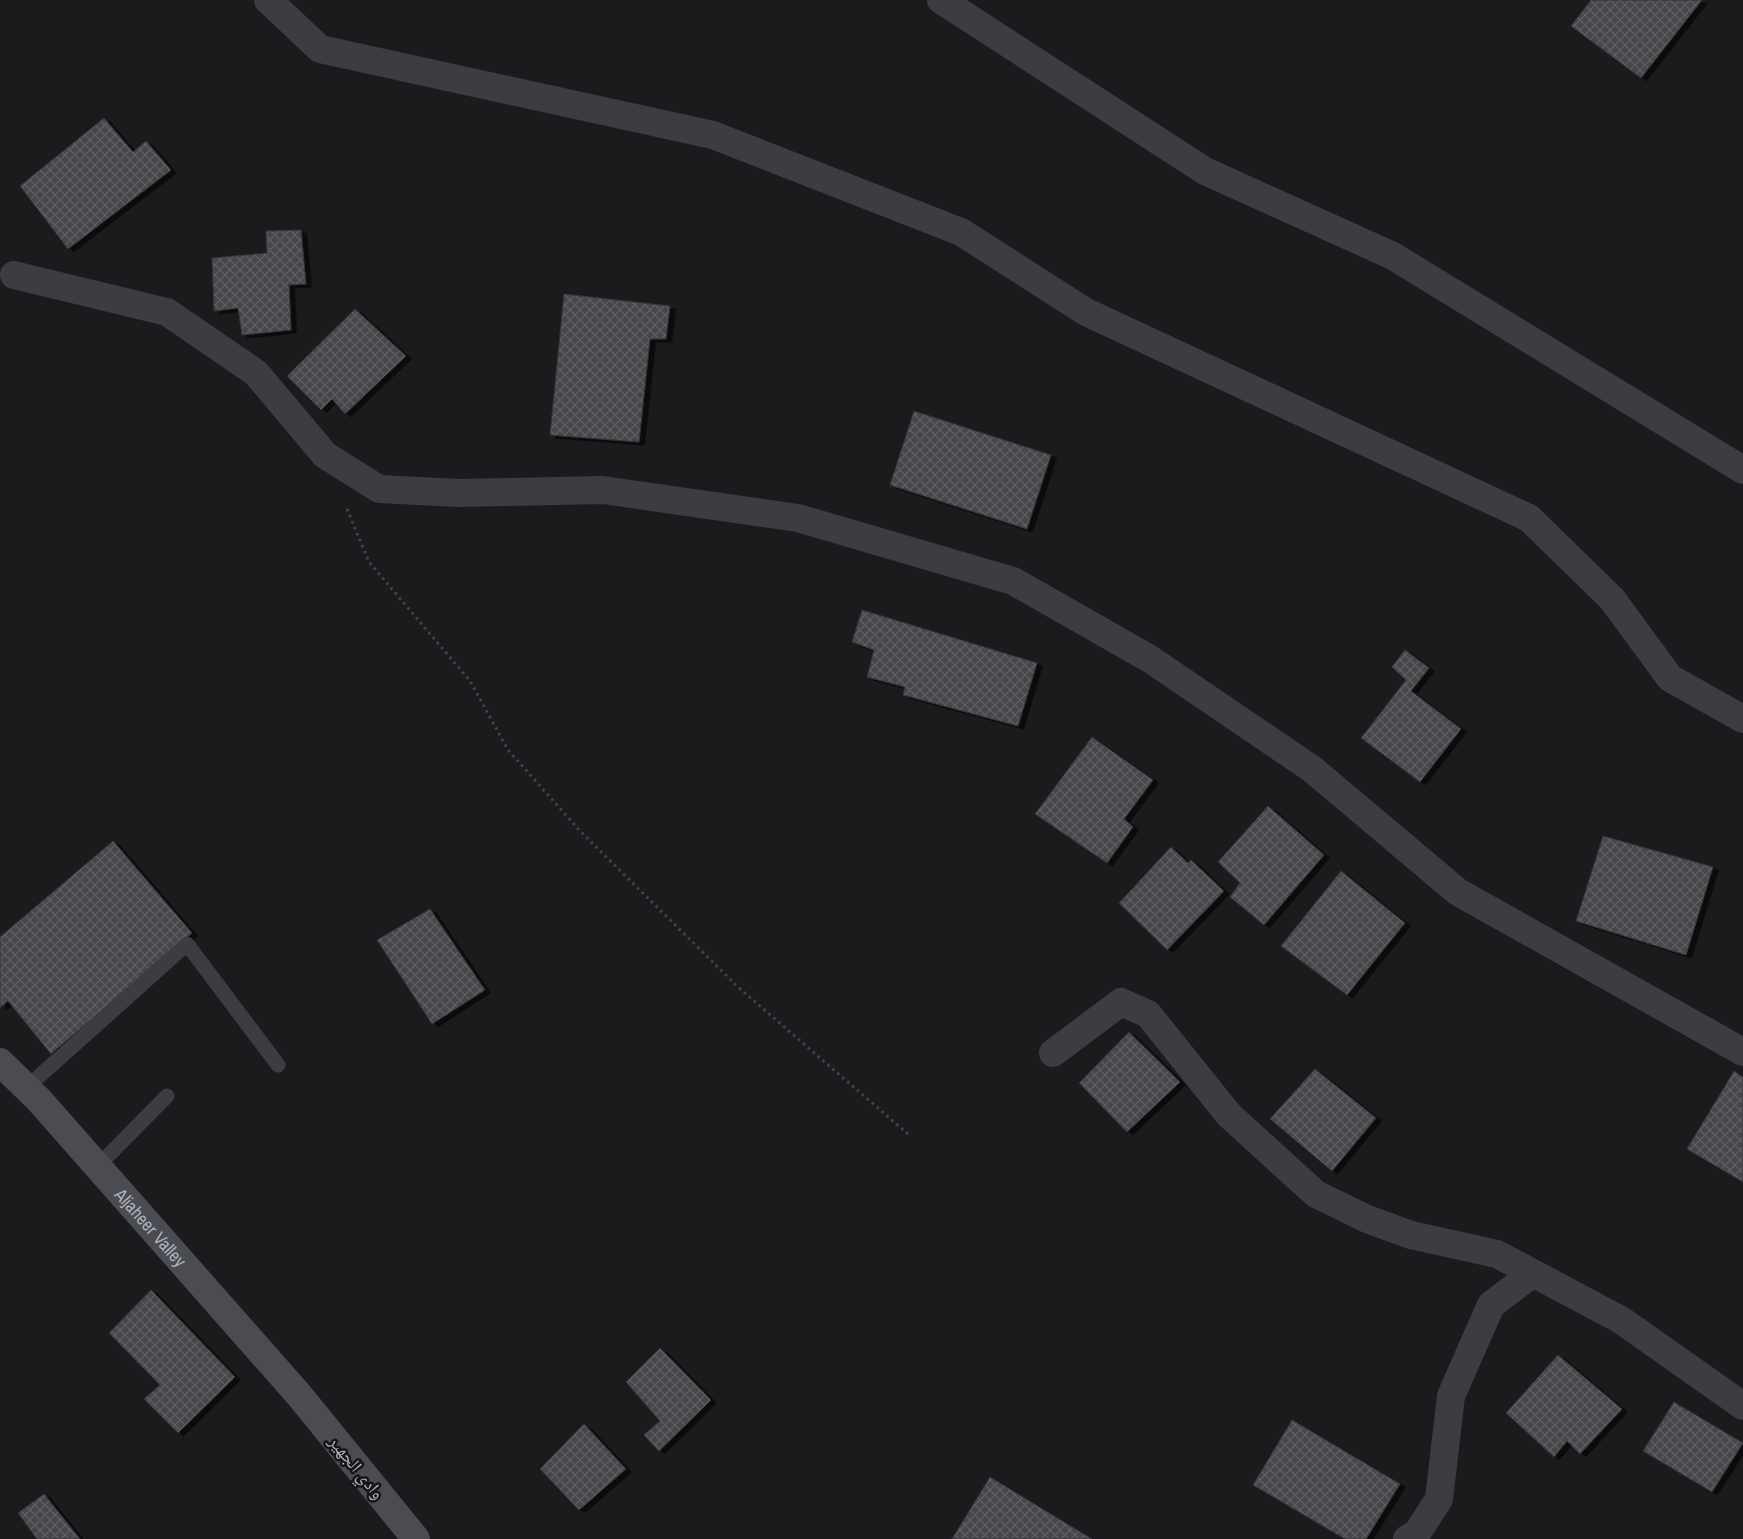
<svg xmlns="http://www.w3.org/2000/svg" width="1743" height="1539" font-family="'Archivo Narrow','Noto Naskh Arabic',sans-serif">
  <defs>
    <pattern id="building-cross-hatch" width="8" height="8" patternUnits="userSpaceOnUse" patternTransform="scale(1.25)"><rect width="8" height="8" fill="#45464a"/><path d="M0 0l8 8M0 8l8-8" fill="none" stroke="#5d5e62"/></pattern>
    <filter id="shadow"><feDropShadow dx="5.5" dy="3" stdDeviation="0" flood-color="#0009"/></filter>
  </defs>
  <rect width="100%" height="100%" fill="#1b1b1d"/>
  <path fill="url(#building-cross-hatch)" stroke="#353539" filter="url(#shadow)" d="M1591 0H1702L1641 78 1571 26Z
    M104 118 133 152 146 141 171 170 68 249 20 186Z
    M301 230 306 284 289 285 291 330 242 335 238 308 214 311 212 258 267 253 266 231Z
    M564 294 670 306 666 339H650L639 442 550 435Z
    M355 309 406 356 345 414 332 399 321 410 287 376Z
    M914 411 1051 455 1027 529 890 485Z
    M862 610 1037 663 1018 726 903 695 905 687 867 677 874 650 852 642Z
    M1405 650 1429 668 1411 691 1461 729 1420 782 1361 738 1406 680 1392 667Z
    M1092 737 1153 780 1124 819 1133 827 1107 863 1035 814Z
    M1268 806 1324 855 1264 925 1230 897 1240 883 1218 862Z
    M1603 836 1713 867 1686 955 1576 921Z
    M113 841 192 933 51 1054 8 1001 0 1008V937Z
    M1171 847 1188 863 1191 860 1224 891 1167 950 1119 903Z
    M1341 871 1405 923 1347 995 1281 946Z
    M430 909 485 990 432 1024 377 940Z
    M1129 1032 1180 1082 1127 1132 1079 1083Z
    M1315 1069 1376 1118 1332 1171 1270 1119Z
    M1734 1071 1743 1077V1182L1687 1149Z
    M151 1290 235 1377 178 1433 144 1399 160 1385 109 1333Z
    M660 1348 711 1400 659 1451 644 1435 660 1421 626 1382Z
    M1558 1355 1622 1409 1580 1454 1567 1441 1554 1457 1506 1413Z
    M1674 1402 1743 1443 1712 1492 1643 1451Z
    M1292 1420 1400 1484 1366 1539H1345L1253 1485Z
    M584 1424 626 1469 579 1510 540 1469Z
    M990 1477 1092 1539H952Z
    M44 1494 80 1539H37L18 1513Z"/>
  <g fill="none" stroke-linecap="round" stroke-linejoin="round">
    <path stroke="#424449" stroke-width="3" stroke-dasharray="2.5 4" stroke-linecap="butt" d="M347 509 369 562 470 681 508 750 581 832 738 987 908 1134"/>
    <path stroke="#3c3d42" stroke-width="15" d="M26 1088 187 944 278 1065
      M97 1167 167 1096"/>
    <path stroke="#3c3d42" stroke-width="28" d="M268 0 320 49 713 135 961 232 1086 312 1529 518 1612 599 1670 678 1743 719
      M941 0 1205 171 1393 256 1743 470
      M14 275 167 312 256 373 325 455 379 489 458 493 603 490 798 518 1013 581 1150 659 1312 769 1458 892 1743 1052
      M1053 1053 1121 1002 1148 1014 1229 1115 1316 1194 1367 1219 1411 1235 1497 1254 1621 1320 1743 1406
      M1407 1539 1417 1533 1439 1499 1451 1396 1491 1305 1533 1273"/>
    <path stroke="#4a4c52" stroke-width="28" id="s1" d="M0 1062 39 1100 299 1395 416 1539"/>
  </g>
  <g text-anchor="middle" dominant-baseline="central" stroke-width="5" stroke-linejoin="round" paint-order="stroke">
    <g font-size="18" fill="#aeb2bc" stroke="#161518">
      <text stroke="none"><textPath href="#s1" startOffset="224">Aljaheer Valley</textPath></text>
      <text transform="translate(357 1467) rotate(51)">وادي الجهير</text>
    </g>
  </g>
</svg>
